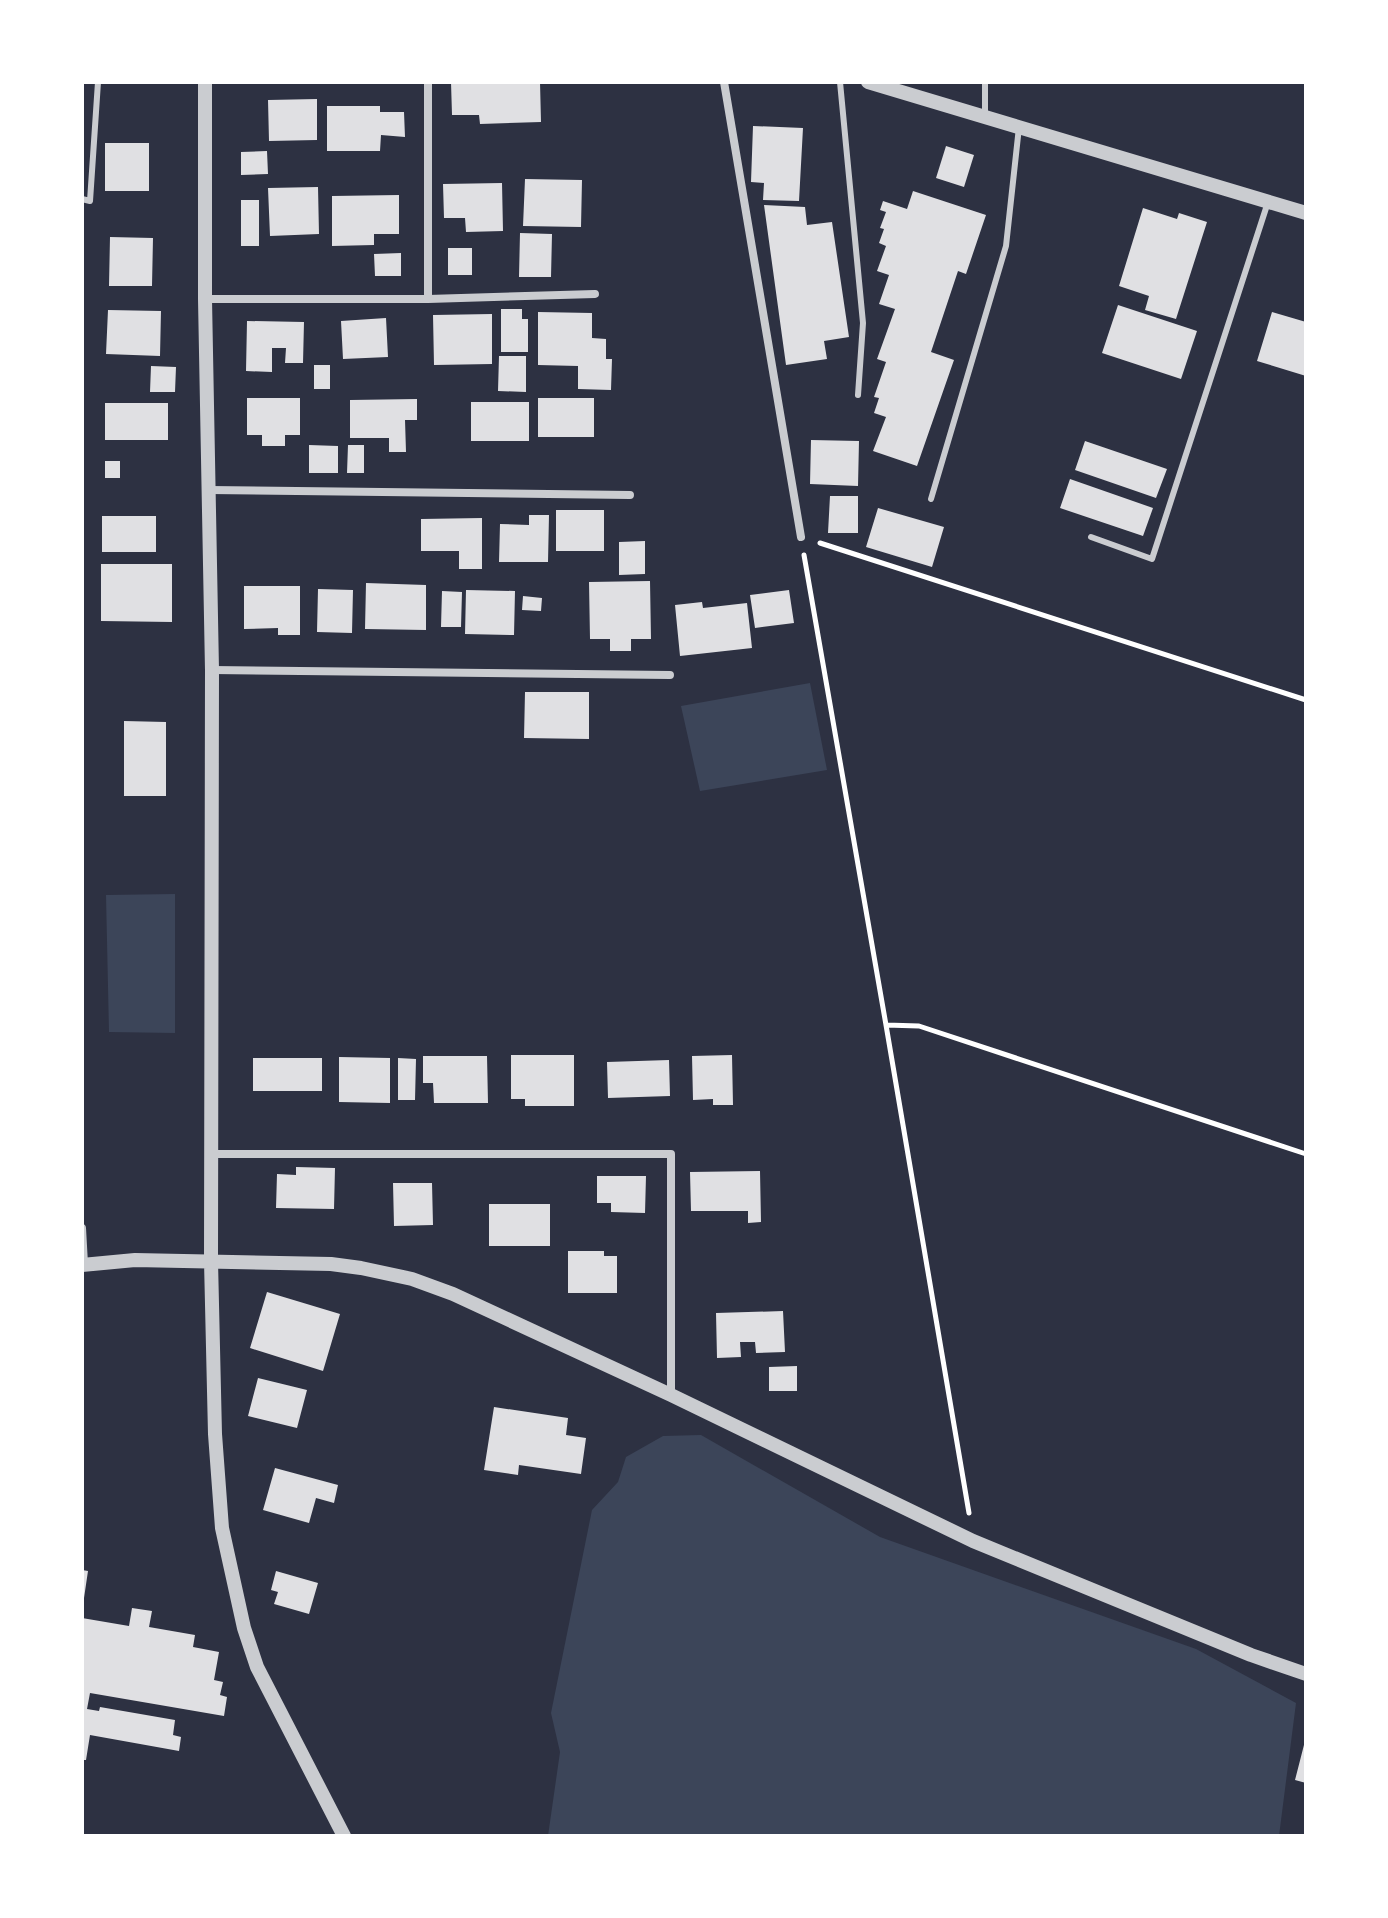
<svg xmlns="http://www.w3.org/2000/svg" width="1388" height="1918" font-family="Spectral,serif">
  <rect width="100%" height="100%" fill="#2d3142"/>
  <path fill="#3c4559" d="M810 683 827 770 700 791 681 706Z
    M175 894V1033L109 1032 106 895Z
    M701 1435 880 1537 1196 1649 1296 1703 1279 1836H548L560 1752 551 1713 592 1510 618 1482 626 1457 663 1436Z"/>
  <path fill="#e0e0e3" d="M451 82H540L541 122 480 124 479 115H452Z
    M317 99V140L269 141 268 100Z
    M327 106H380V112H404L405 137 381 135 380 151H327Z
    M753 126 803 128 799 201 763 200 764 183 751 182Z
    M105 143H149V191H105Z
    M946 146 974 155 964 187 936 178Z
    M267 151 268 174 241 175V152Z
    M525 179 582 180 581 227 523 226Z
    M502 183 503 231 466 232 465 218H444L443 184Z
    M318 187 319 234 270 236 268 188Z
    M913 191 986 215 966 274 958 271 931 352 954 360 917 466 873 451 886 417 874 413 879 398 874 397 886 362 877 359 895 309 879 304 889 275 877 271 886 246 879 243 884 229 880 228 886 212 880 210 883 201 907 209Z
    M399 195V234H374V245L332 246V196Z
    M241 200H259V246H241Z
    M764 205 805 207 807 225 832 222 849 337 824 341 827 359 786 365Z
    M1143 208 1177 219 1179 213 1207 222 1176 319 1145 310 1149 296 1119 286Z
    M520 233 552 234 551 277H519Z
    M110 237 153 238 152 286H109Z
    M448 248H472V275H448Z
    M401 253V276H375L374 254Z
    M1118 305 1197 331 1181 379 1102 353Z
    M501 309H522V319H528V352H501Z
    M108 310 161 311 160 356 106 354Z
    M538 312 592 313V338L606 339V359H612L611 390 578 389V366L538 365Z
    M1272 312 1306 322V376L1257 361Z
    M492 314V364L434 365 433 315Z
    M386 318 388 357 343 359 341 321Z
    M247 321 304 322 303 363H285L286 348H272V372L246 371Z
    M499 356H526V392L498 391Z
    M314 365H330V389H314Z
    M151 366 176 367 175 392H150Z
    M247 398H300V435H285V446H262V435H247Z
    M538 398H594V437H538Z
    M417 399V420H405L406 452H389V438H350V400Z
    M471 402H529V441H471Z
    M105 403H168V440H105Z
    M811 440 859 441 858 486 810 484Z
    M1085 441 1167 469 1156 498 1075 470Z
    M309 445 338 446V473H309Z
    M348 445H364V473H347Z
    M105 461H120V478H105Z
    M1070 479 1153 508 1143 536 1060 508Z
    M830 496H858V533H828Z
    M878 508 944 527 932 567 866 547Z
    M556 510H604V551H556Z
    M529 515H549L548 562H499L500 524 529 525Z
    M102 516H156V552H102Z
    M482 518V569H459V551H421V519Z
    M645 541V574L619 575V542Z
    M101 564H172V622L101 621Z
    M650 581 651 639H631V651H610V639H590L589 582Z
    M366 583 426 585V630L365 629Z
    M244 586H300V635H278V628L244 629Z
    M318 589 353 590 352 633 317 632Z
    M466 590 515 591 514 635 465 634Z
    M789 590 794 623 755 628 750 595Z
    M442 591 462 592 461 627H441Z
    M523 596 542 598 541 611 522 610Z
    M702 602 703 608 747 603 752 648 680 656 675 605Z
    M525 692H589V739L524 738Z
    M124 721 166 722V796H124Z
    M511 1055H574V1106H525V1099H511Z
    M732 1055 733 1105H713V1099L693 1100 692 1056Z
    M423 1056H487L488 1103H434L433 1083H423Z
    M339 1057 390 1058V1103L339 1102Z
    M253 1058H322V1091H253Z
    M398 1058 416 1059 415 1100H398Z
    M669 1060 670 1096 608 1098 607 1062Z
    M296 1167 335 1168 334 1209 276 1208 277 1174 296 1175Z
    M760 1171 761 1222 748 1223V1211H691L690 1172Z
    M597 1176H646L645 1213 611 1212V1203H597Z
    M393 1183H432L433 1225 394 1226Z
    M489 1204H550V1246H489Z
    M568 1251H604V1256H617V1293H568Z
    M267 1292 340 1314 323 1371 250 1348Z
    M783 1311 785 1352 756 1353 755 1342H740L741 1357 717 1358 716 1313Z
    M797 1366V1391H769V1367Z
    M258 1378 307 1390 297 1428 248 1416Z
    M494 1407 568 1418 566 1435 586 1438 581 1474 519 1465 518 1475 484 1470Z
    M275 1468 338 1485 334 1503 316 1498 309 1523 263 1510Z
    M82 1570 88 1571 84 1598 82 1597Z
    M276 1571 318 1583 309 1614 274 1604 278 1592 271 1590Z
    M132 1608 152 1611 149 1627 195 1635 193 1647 219 1652 214 1680 223 1682 220 1695 227 1697 224 1716 90 1693 87 1709 99 1711 100 1707 175 1720 173 1735 181 1737 179 1751 90 1735 86 1760H82V1618L129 1626Z
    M1305 1741H1306V1783L1295 1780Z"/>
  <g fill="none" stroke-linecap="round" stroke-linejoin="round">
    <path stroke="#fff" stroke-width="5" d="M820 543 1306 700
      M804 555 886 1025 919 1026 1306 1154
      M886 1025 969 1513"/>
    <path stroke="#caccd0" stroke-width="6" d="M840 82 863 323 858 395
      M985 82V114
      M82 199 90 201 98 82
      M931 499 1006 246 1019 127
      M1091 537 1152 559 1268 202"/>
    <path stroke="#caccd0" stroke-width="8" d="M428 82V299
      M724 82 801 537
      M205 299H428L595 294
      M209 490 630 495
      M212 670 670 675
      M212 1154H671V1395
      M82 1228 84 1264"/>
    <path stroke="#caccd0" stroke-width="14" d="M205 82V299L212 670 211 1261 215 1434 222 1528 244 1628 257 1667 344 1836
      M868 82 1306 213
      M82 1265 135 1260 331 1264 361 1268 412 1279 453 1294 671 1395 973 1541 1251 1655 1306 1674"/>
  </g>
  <rect width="1388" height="1918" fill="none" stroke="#ffffff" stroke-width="168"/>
</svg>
